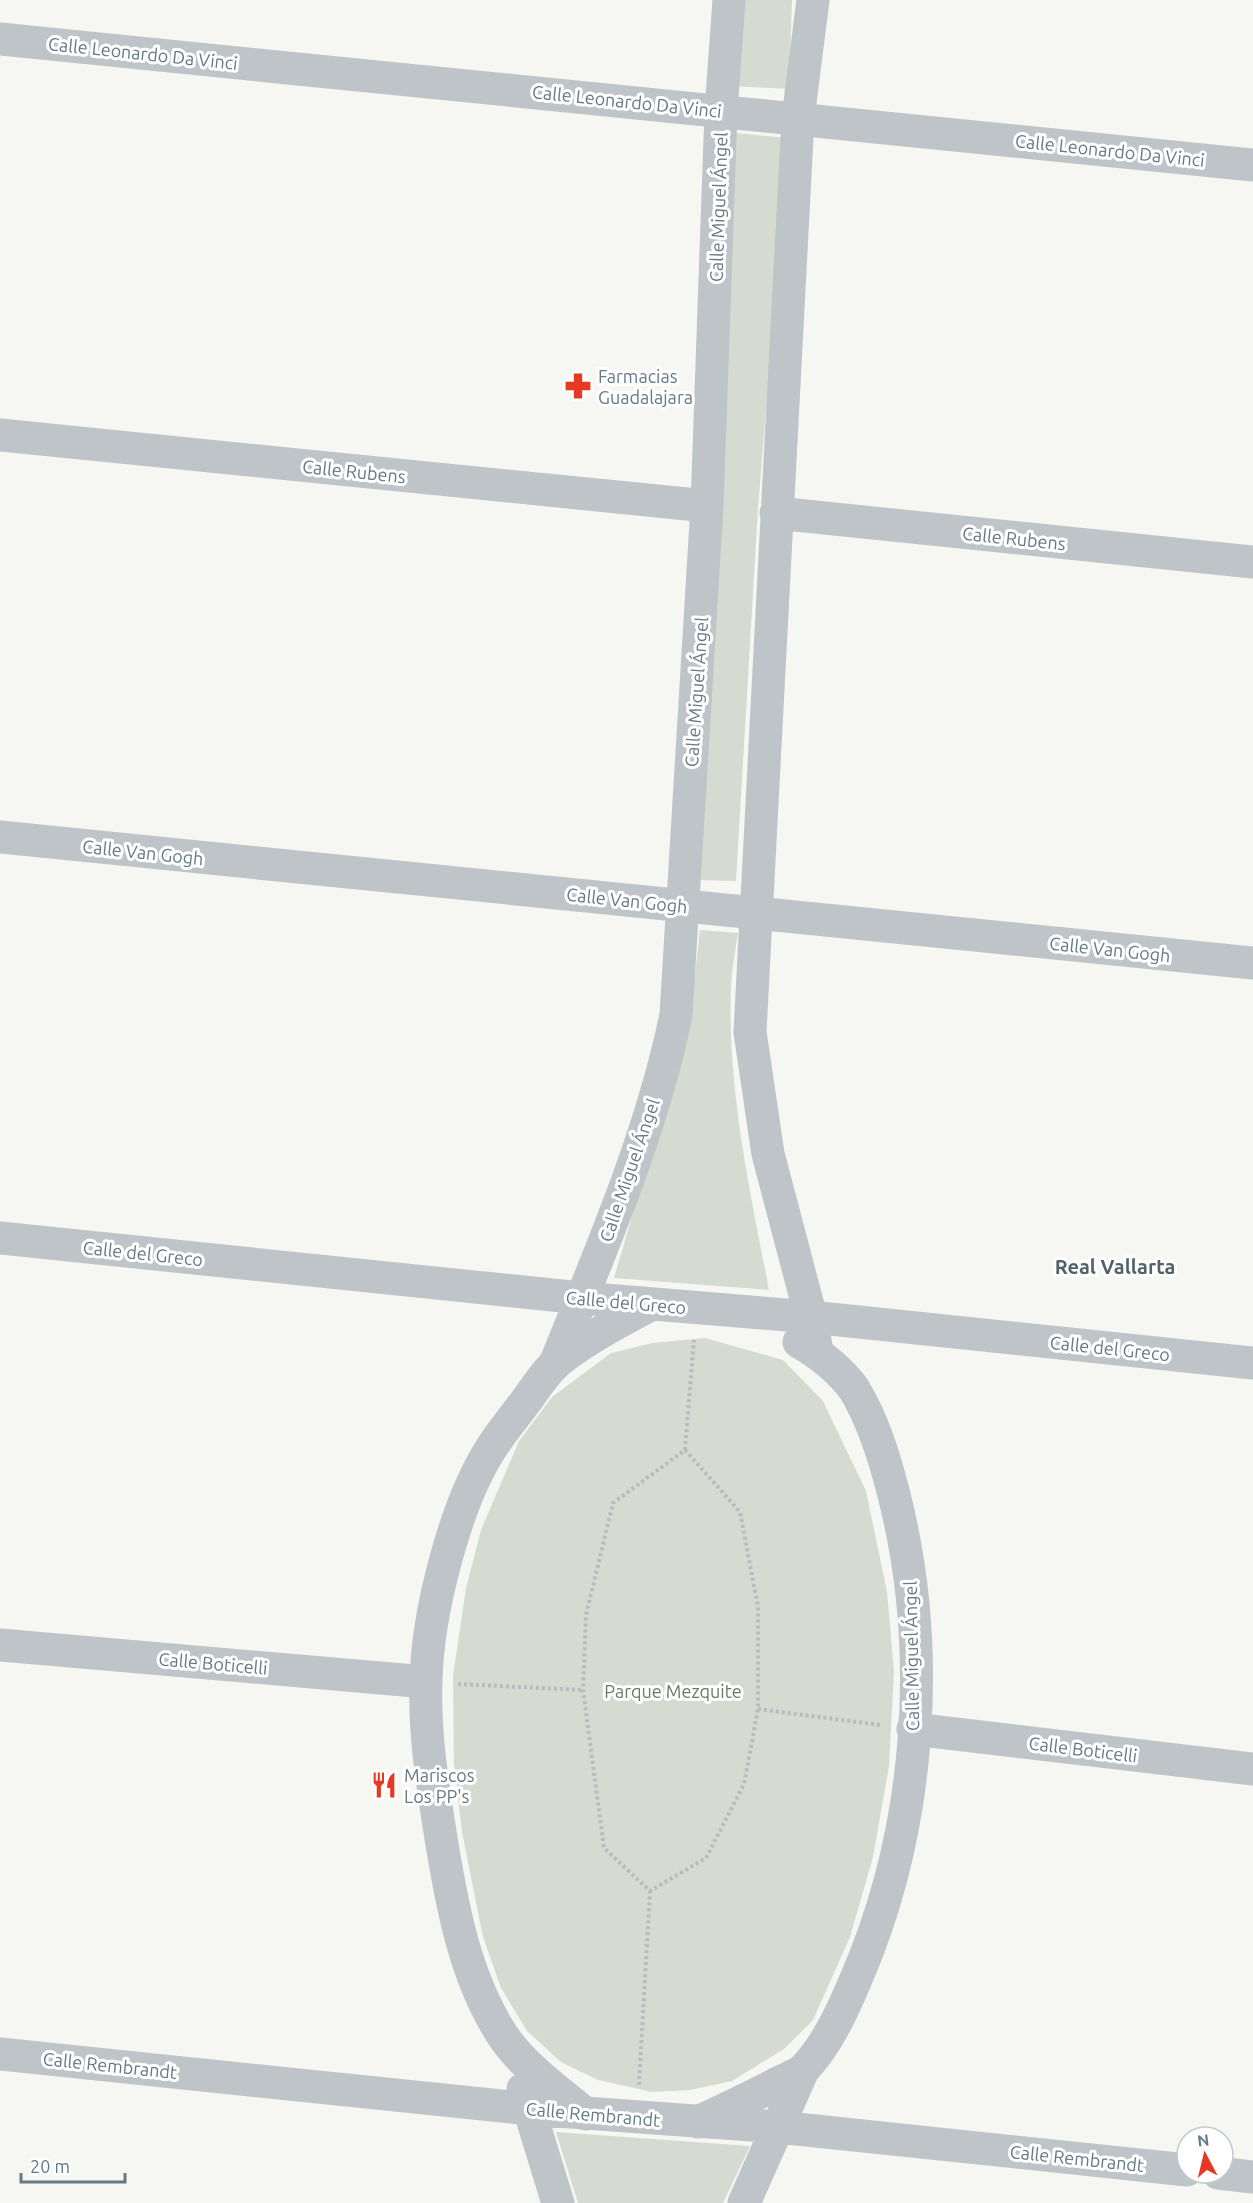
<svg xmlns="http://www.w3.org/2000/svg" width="1253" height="2203" font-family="Ubuntu,sans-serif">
  <rect width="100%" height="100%" fill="#f6f6f2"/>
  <path fill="#d6dbd1" d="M742 0H792L789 89 731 86Z
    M735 133 788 138 758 508 736 881 695 880Z
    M700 930 738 933C735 951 732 969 731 987 727 1088 750 1191 769 1290L614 1278 690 1018Z
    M705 1338 783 1360 823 1401 866 1491 887 1592 894 1671 889 1766 873 1857 850 1937 813 2020 784 2049 732 2081 690 2090 652 2092 598 2080 561 2062 527 2031 501 1988 483 1937 462 1832 454 1765 453 1676 466 1588 481 1530 519 1441 552 1397 611 1353 652 1343Z
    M556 2132 750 2146 723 2203H578Z"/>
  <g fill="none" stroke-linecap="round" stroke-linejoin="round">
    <path stroke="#b8bcbe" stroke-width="4" stroke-dasharray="3 3" stroke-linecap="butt" d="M685 1450 740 1512 758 1607V1709L744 1784 706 1858 650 1891 604 1848 583 1690 586 1615 613 1503Z
      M685 1450 694 1340
      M458 1684 583 1690
      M758 1709 880 1725
      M639 2085 650 1891"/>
    <path stroke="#bec4c7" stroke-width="33" d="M813 0 798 118 750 1032 768 1154 811 1317 817 1352
      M0 39 1253 165
      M0 435 707 506
      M776 513 1253 562
      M0 837 1253 963
      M0 1238 581 1298 811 1317 1253 1363
      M555 1364C601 1250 651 1136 676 1015L707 506 721 111 729 0
      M0 1645 426 1682
      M913 1729 1253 1769
      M0 2054 530 2109 778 2127 1187 2170
      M523 2089 558 2203
      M586 2114C559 2092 522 2065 503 2036 465 1978 452 1906 441 1838 433 1787 424 1734 426 1682 427 1615 455 1503 492 1447 502 1431 515 1416 526 1401 535 1389 544 1374 555 1364 578 1343 624 1319 652 1304
      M698 2122C726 2109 753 2096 780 2082 787 2078 798 2075 804 2069 827 2045 843 2010 856 1979 921 1829 934 1649 893 1491 884 1456 873 1420 854 1389 841 1371 819 1353 799 1342
      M1218 2173 1253 2177
      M744 2203 803 2070"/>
  </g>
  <defs>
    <g id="pharmacy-bare" transform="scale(2.07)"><path d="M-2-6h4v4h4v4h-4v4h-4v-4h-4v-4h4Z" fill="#e73922" stroke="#fff" stroke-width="2.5" paint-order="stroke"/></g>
    <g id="restaurant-bare" transform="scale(2.07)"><path d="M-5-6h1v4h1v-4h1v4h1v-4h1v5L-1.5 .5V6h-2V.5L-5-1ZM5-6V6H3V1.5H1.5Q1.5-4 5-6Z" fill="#e73922" stroke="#fff" stroke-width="2.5" paint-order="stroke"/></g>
  </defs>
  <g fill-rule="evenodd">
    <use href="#pharmacy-bare" x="578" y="386"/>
    <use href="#restaurant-bare" x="384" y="1785"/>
  </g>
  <g text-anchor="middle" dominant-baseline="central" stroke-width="6" stroke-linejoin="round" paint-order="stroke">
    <g font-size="18" fill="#647a84" stroke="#fff">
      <text transform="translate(143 53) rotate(6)">Calle Leonardo Da Vinci</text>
      <text transform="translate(627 101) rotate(6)">Calle Leonardo Da Vinci</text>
      <text transform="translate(1110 150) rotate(6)">Calle Leonardo Da Vinci</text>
      <text transform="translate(718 207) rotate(-88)">Calle Miguel Ángel</text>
      <text transform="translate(354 471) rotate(6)">Calle Rubens</text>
      <text transform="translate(1014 538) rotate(6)">Calle Rubens</text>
      <text transform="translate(696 692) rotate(-86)">Calle Miguel Ángel</text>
      <text transform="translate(143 852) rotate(6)">Calle Van Gogh</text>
      <text transform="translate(627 900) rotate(6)">Calle Van Gogh</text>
      <text transform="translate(1110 949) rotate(6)">Calle Van Gogh</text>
      <text transform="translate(629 1170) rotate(-71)">Calle Miguel Ángel</text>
      <text transform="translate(143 1253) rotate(6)">Calle del Greco</text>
      <text transform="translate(626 1302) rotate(5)">Calle del Greco</text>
      <text transform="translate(1110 1348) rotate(6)">Calle del Greco</text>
      <text transform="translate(911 1656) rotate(-91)">Calle Miguel Ángel</text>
      <text transform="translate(213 1663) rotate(5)">Calle Boticelli</text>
      <text transform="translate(1083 1749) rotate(7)">Calle Boticelli</text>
      <text transform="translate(110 2065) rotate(6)">Calle Rembrandt</text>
      <text transform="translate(593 2114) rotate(5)">Calle Rembrandt</text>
      <text transform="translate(1077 2158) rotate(6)">Calle Rembrandt</text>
    </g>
    <g font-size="18" fill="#647a84" stroke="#fff" text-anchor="start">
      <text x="598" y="376">Farmacias<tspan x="598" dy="21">Guadalajara</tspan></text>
      <text x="404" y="1775">Mariscos<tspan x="404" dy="21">Los PP's</tspan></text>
    </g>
    <g font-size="18" fill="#6b7b63" stroke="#fff">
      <text x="673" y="1691">Parque Mezquite</text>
    </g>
    <g font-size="20" font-weight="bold" fill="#526269" stroke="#fff">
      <text x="1115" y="1266">Real Vallarta</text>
    </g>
  </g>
  <g transform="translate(1205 2155) rotate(353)"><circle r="28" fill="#ffffff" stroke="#c1cace" stroke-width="1.5"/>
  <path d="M0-4.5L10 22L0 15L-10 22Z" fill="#e73922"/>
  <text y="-9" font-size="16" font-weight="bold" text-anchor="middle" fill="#647a84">N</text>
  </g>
  <path d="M21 2173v9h104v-9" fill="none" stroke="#647a84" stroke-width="3"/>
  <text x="30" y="2173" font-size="18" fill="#647a84" stroke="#ffffff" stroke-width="4.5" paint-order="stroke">20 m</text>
</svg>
